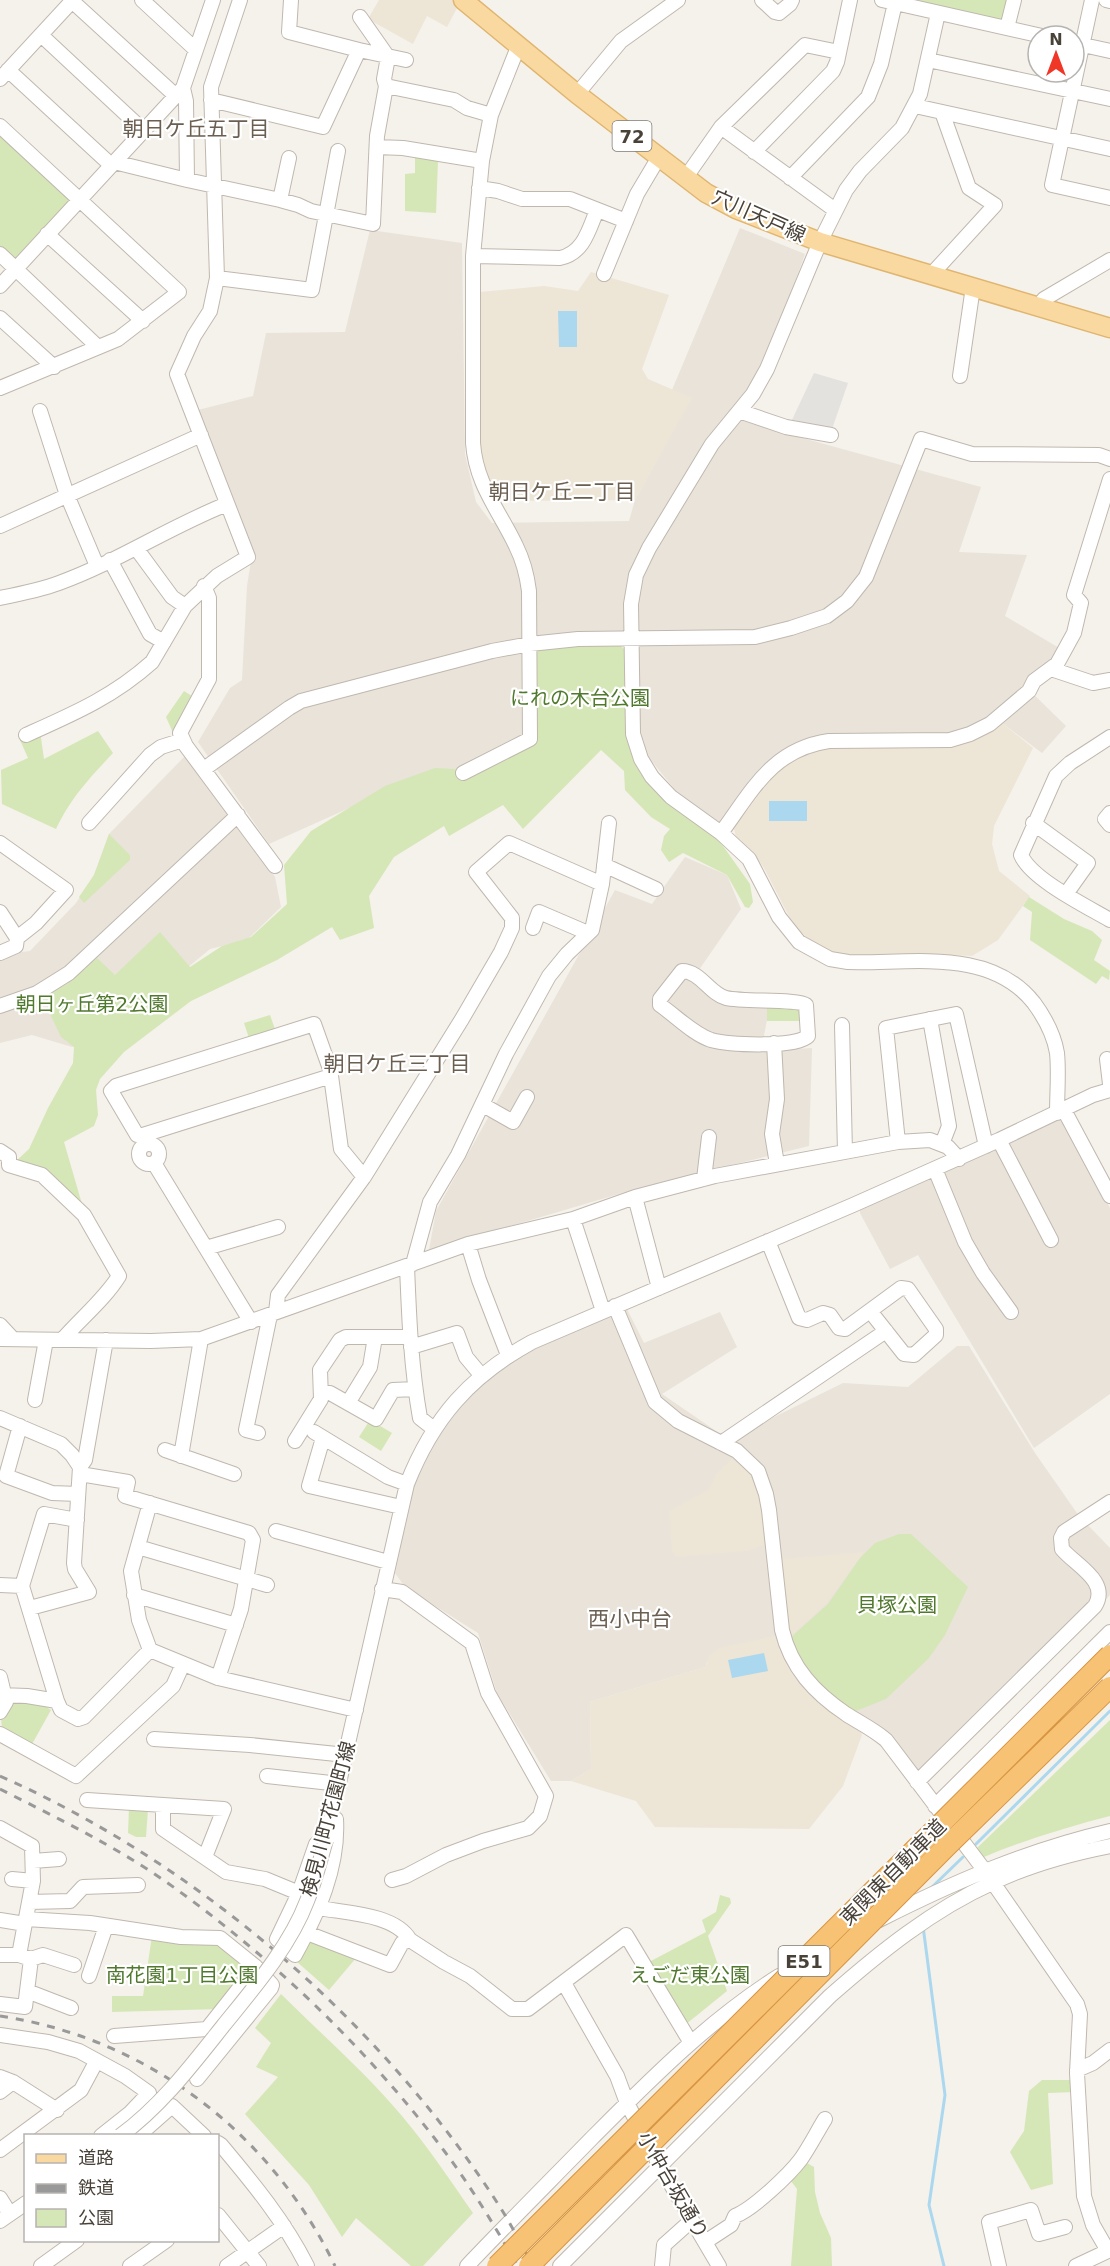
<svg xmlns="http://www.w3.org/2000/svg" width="1110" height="2266" font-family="'DejaVu Sans','Noto Sans JP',sans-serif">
  <rect width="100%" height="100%" fill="#f5f1eb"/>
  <path fill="#e9e3da" d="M740 228 805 254 765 367 732 413 784 433 981 487 959 552 1027 555 1005 616 1061 649 1027 688 1066 726 1042 753 1002 723 972 742 951 747 826 748 776 772 734 828 719 825 681 797 645 753 637 711 636 646 619 644 534 739 429 792 356 805 269 844 198 742 230 688 242 680 247 586 253 549 198 410 253 396 266 333 345 332 370 230 462 243 465 454 476 502 492 523 629 521 635 500 691 398 672 390Z
    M187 754 275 877 281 907 247 940 210 949 101 1039 72 1047 32 1035 0 1043V955L30 951 76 903 94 875 109 834Z
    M685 857 727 875 741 909 694 977 723 999 770 1004 761 1051 812 1048 809 1146 639 1188 429 1250 436 1211 615 890 652 904Z
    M1058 1120 1066 1124 1110 1208V1394L1034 1448 918 1255 890 1269 860 1213V1207Z
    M627 1309 644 1343 720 1312 737 1347 662 1394 735 1444 752 1428 843 1383 908 1387 957 1346H969L1035 1453 1079 1516 1110 1548V1595L927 1783 860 1730 808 1694 797 1682 784 1661 774 1636 707 1662 706 1667 590 1702 591 1769 571 1781H551L497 1693 478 1633 405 1587 395 1573 414 1483 440 1428 478 1388 519 1356Z"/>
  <path fill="#ede5d6" d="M379 0H452L458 6 447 27 427 16 413 44 368 19Z
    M591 272 669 295 642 369 648 379 692 398 635 500 498 501 483 467 479 443 480 292 544 286 578 291Z
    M1002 723 1033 748 994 826 992 844 999 871 1030 896 998 940 972 956 954 955H852L837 953 827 950 810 940 794 926 764 868 753 853 736 837 734 828 776 772 794 758 816 749 951 747 972 742Z
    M732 1459 748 1471 758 1488 765 1545 747 1551 676 1557 672 1552 669 1511 708 1490 717 1473Z
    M864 1552 827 1603 790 1637 786 1624 782 1559Z
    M774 1636 784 1661 797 1682 808 1694 860 1730 862 1735 843 1786 809 1829 655 1827 636 1801 571 1781 591 1769 590 1702 706 1667 709 1656 719 1648Z"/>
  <path fill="#d5e7b7" d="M920 0H1009L1004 22 919 3Z
    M0 132 70 196 69 204 19 258 12 259 0 249Z
    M415 155 438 161 436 213 405 211V174L415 173Z
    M619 644 627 652 636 761 656 792 709 830 723 846 750 884 753 902 749 908 745 907 727 875 683 853 669 862 661 850 664 836 670 829 651 817 625 790 624 771 601 750 523 829 503 805 449 836 444 826 394 857 369 896 374 928 340 940 332 927 277 960 191 1001 124 1052 100 1079 96 1090 98 1115 94 1126 64 1142 84 1211 14 1163 29 1149 48 1108 73 1063 74 1047 61 1037 42 997 67 984 97 958 115 975 160 932 190 967 222 946 251 937 287 904 284 865 311 831 385 786 435 768 455 769 463 773 534 740V656L540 646Z
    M184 691 195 698 174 735 166 717Z
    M40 731 44 759 98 731 113 753C89 779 72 796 56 829L2 804 1 770 28 758 20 740Z
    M109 834 130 855V860L84 903 79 897 94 875Z
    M1029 897 1064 919 1092 931 1102 940 1094 960 1110 971 1109 980 1102 976 1096 984 1030 940 1032 912 1023 906Z
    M800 1005 804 1021H767V1006Z
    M270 1015 276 1032 250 1041 244 1023Z
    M370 1420 392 1433 381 1451 359 1437Z
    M899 1534H911L968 1587 945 1635 929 1658 886 1699 856 1711C825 1693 801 1672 790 1638L828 1604 860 1558 875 1543Z
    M24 1699 36 1700 51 1710 31 1746 2 1729 1 1717 7 1705Z
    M1110 1720V1816C1067 1827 1025 1840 984 1857L977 1848Z
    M129 1808 148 1809 146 1837H136L128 1833Z
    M720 1895 730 1898 731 1903 708 1936 727 1991 685 2025 649 1962 706 1932 702 1920 716 1912Z
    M152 1936 215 1941 246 1967V1975L219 2009 112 2012V1996H143Z
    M311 1941 356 1958 329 1990 296 1961 306 1942Z
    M281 1994C321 2034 365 2072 402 2116 428 2147 450 2180 473 2213L423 2266H411L356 2218 342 2237 309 2185 245 2114 278 2077 256 2067 271 2043 255 2028Z
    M1042 2080H1075V2092L1048 2093 1053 2184 1031 2190 1010 2152 1024 2131 1029 2091Z
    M803 2161 814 2167 815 2192 820 2213 831 2238 832 2266H791L797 2189 788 2177Z"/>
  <path fill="#e4e2df" d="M814 373 848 383 832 429 791 422Z"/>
  <path fill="#abd8ee" d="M558 311H577V347H559Z
    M769 801H807V821H769Z
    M764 1653 768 1671 732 1678 728 1660Z"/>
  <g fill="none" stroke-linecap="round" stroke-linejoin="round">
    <path stroke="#abd8ee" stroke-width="3" d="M976 1844 1110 1711
      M930 1889 963 1857
      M923 1926 945 2095 929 2205 944 2266"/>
    <g stroke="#c0b8ae" stroke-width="16">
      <path id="minor" d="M142 0 195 49
        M762 0 775 12 779 13 790 4 792 0
        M882 0 1042 36
        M1092 0 1052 185 1110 198
        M1106 0 1110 1
        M72 1 176 96
        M938 13 920 94 902 128 860 171 846 190 820 242 767 369 753 394 712 444 649 548 636 575 631 604 633 734 641 759 652 777 671 797 721 833 749 859 779 917 799 942 830 959 848 962C911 964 990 947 1034 1003 1045 1018 1054 1035 1057 1053 1059 1072 1057 1094 1057 1113
        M1007 28 1014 0
        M41 35 143 130
        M1074 43 1110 51
        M359 50 406 60
        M928 60 1110 99
        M8 70 111 165
        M0 79 73 0
        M386 86 454 100 467 108 491 115
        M183 88 186 101 187 180
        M577 94 621 41 678 0
        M211 100 323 127 359 50 289 32 291 0
        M915 106 1110 149
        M0 126 179 292 118 339 0 388
        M721 127 835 210
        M377 147 403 148 482 161
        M754 152 833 71 837 62 850 0
        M114 162 187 180 280 200 298 205 311 211 373 224 377 136 386 86 384 79 388 57 360 17
        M686 177 721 127 805 45 839 52
        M790 178 868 97 881 64 895 3
        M479 188 498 191 522 199H570L626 221
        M280 200 289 158
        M47 234 143 321
        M0 254 98 347
        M473 256 560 258C584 253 589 229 597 210
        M604 274 637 194 659 157
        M931 275 995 205 969 188 942 112
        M217 278 312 290 338 151
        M0 286 183 88 213 0
        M1037 307 1044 299 1110 260
        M0 318 54 367
        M960 376 973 287
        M40 411 67 495 97 566
        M739 411 786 427 831 435
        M0 526 201 435
        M136 548 172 597 185 606
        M110 560 150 634 164 642
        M204 586 209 598V679L180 733 186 746 275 866
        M0 598C20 594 40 590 59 583 117 562 169 527 227 504
        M1051 669 1093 683 1110 680
        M26 735C73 714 113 697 152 662L185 606 217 576 248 557 177 374 194 336 210 311 217 278 211 87 240 0
        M1110 737 1070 763 1056 776 1021 855C1031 879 1086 906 1110 920
        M204 769 289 708 301 701 492 651 530 644 578 639 755 637 791 628 827 616 847 601 866 577 921 439 972 454 1099 455 1110 459
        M463 773 530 739 529 591C527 575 523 560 516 546 499 510 476 485 473 443V256L482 161 491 115 518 47
        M1110 813 1105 819 1110 825
        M89 823 150 755 161 747 183 740
        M1033 823 1088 863 1066 894
        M721 833C752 791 772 749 829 741L950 740 970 734 990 724 1029 691 1034 681 1057 664 1074 633 1081 603 1074 595 1110 479
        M0 843 66 890 36 923 17 938 16 946 0 953
        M604 865 656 889
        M0 912 17 938
        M533 928 539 912 588 933
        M682 971C700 971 710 994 726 998 743 1002 798 999 806 1005L808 1036C796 1048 729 1045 711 1040 693 1034 676 1016 660 1005V999Z
        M0 1006 37 993 69 973 238 815
        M930 1019 949 1126 942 1144
        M842 1025 845 1152
        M774 1043 777 1099 772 1134 777 1164
        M1107 1059 1110 1084
        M331 1076 143 1135H137L111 1091 116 1086 314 1024 330 1069 331 1076 341 1149 364 1177 462 1019 501 952 512 928V918L476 872 509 843 602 884
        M483 1105 513 1122 527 1097
        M1064 1110 1110 1196
        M999 1140 1051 1240
        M898 1142 886 1028 956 1014 986 1146
        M139 1154a10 10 0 1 1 20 0a10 10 0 1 1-20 0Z
        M0 1151 9 1157V1165L42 1175 84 1215 119 1276C104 1300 81 1318 62 1340
        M154 1163 251 1322
        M935 1169 965 1242 983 1273 1011 1312
        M704 1179 709 1137
        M635 1197 659 1288
        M573 1219 603 1311
        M768 1241 799 1318 807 1320 823 1313 830 1315 839 1328 845 1329 901 1288 908 1289 936 1329V1335L914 1355 904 1354 870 1311
        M468 1244 479 1280 508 1355
        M206 1248 278 1227
        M413 1264 430 1202 458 1155 506 1054 549 976 567 954 592 930 602 884 609 823
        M407 1266C409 1317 411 1367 420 1418L434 1429
        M615 1306 655 1402 678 1421 737 1451 758 1471 766 1494 769 1510 782 1630C791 1668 815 1693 846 1714 860 1723 873 1729 886 1740L985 1871 1077 2004 1080 2014 1077 2073 1084 2196 1093 2225 1108 2251
        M276 1312 278 1295 364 1177
        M0 1325 13 1339
        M0 1339 151 1341 201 1339 468 1244 573 1219 635 1197 715 1176 898 1142 930 1140 948 1147 959 1159
        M411 1347 457 1333 466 1357 481 1375
        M321 1393H330L376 1419 393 1390 415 1389
        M35 1400 46 1340
        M348 1403 370 1367 375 1337
        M0 1418 61 1444 72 1455 80 1467 74 1563 75 1569 89 1592 30 1608
        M20 1426 6 1476 52 1493 78 1494
        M314 1432 388 1477 407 1484
        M258 1433 246 1430 270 1315
        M323 1438 309 1486 401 1507
        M295 1441 321 1399 320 1370 340 1340 346 1337H410
        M721 1443 886 1331
        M165 1450 234 1474
        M181 1456 201 1339
        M80 1467 85 1460 106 1340
        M80 1474 128 1482 125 1496 249 1533 253 1540 241 1609 218 1678
        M150 1503 131 1571 139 1620 150 1650 218 1678 356 1710
        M276 1531 388 1562
        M138 1547 267 1585
        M0 1585 22 1586
        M382 1589 402 1592 472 1643 488 1693 546 1796 540 1816 528 1828 483 1841 446 1855 406 1876 392 1880
        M134 1595 236 1625
        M0 1677 6 1702 0 1712
        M0 1695 27 1696 57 1701 61 1710 78 1719 84 1717 150 1650
        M57 1701 22 1586 44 1514 77 1520
        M0 1734 76 1776 173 1686 183 1664
        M154 1739 250 1745 346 1755
        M267 1776 340 1784
        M917 1782 1095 1606C1110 1581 1075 1565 1062 1549L1061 1538 1064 1532 1110 1502
        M87 1800 224 1809 205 1857
        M163 1805V1829L226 1872 265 1879 299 1893
        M935 1806 1110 1632
        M0 1828 32 1846 33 1881 19 1955
        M329 1833 316 1844 299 1893 277 1939 295 1955C318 1913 339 1867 336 1819
        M326 1840 407 1484C433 1418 470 1376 532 1342L853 1205 999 1140 1093 1095 1110 1090
        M33 1861 59 1859
        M12 1879 33 1881
        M29 1902 70 1901 83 1887 138 1885
        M319 1908C346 1913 395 1914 410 1940
        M26 1919 90 1923 181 1937 220 1938 256 1967 207 2029 114 2036
        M0 1920 25 1924
        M879 1920C954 1882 1028 1850 1110 1831
        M307 1933 390 1965 402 1943 410 1940 444 1962 470 1976 512 2009H528L626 1935 691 2043
        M0 1955H19L31 1959 43 1955 74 1965
        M89 1976 106 1926
        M564 1983 617 2076 627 2103 660 2166 719 2266
        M27 1991 71 2008
        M0 2004 25 2007 31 1959
        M0 2035 48 2042 79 2051 125 2076 149 2093 130 2113 101 2136
        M1077 2070 1093 2063 1110 2050
        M0 2077 13 2082 57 2110
        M197 2079 271 1988 272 1985 257 1968
        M0 2092 13 2082
        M138 2136 172 2106 204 2136
        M218 2143 221 2145C253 2183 285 2222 307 2266
        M0 2150 81 2090 96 2062
        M0 2198 10 2214
        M218 2215 259 2266
        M0 2221 26 2203
        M705 2242 731 2225 735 2216C753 2209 789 2175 801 2159 810 2146 817 2132 825 2119
        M41 2266 77 2240
        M130 2266 167 2240
        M227 2266 284 2226
        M467 2266C508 2223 550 2181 592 2138 650 2080 709 2020 779 1976
        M560 2266 830 1996C879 1953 932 1910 992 1883 1029 1865 1069 1854 1110 1846
        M662 2266 664 2245 692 2220
        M999 2266 989 2222 1031 2210 1039 2234 1065 2227
        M1076 2266 1110 2250"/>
    </g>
    <g stroke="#dfb56f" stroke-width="21">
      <path id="major" d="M463 0 577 94 659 157 706 193 736 209 820 242 1110 328"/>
    </g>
    <use href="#minor" stroke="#fff" stroke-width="14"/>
    <use href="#major" stroke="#fad9a0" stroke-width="18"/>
    <path stroke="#999" stroke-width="3" stroke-dasharray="8 8" stroke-linecap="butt" d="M0 1776C200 1865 382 2023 500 2207 512 2226 522 2246 533 2266
      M0 1789C55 1817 111 1844 162 1879 269 1954 367 2048 445 2152 472 2188 495 2227 518 2266
      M0 2016C147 2038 271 2133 335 2266"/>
    <g stroke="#c0b8ae" stroke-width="16" stroke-linecap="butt">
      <path id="minor-bridge" d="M120 2136C161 2106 192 2065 223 2026 253 1989 290 1946 307 1901 315 1882 320 1860 326 1840"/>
    </g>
    <g stroke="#d79543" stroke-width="22" stroke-linecap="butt">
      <path id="highway-bridge" d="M497 2266 1110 1655
        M529 2266 948 1845 1110 1687"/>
    </g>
    <use href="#minor-bridge" stroke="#fff" stroke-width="14"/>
    <use href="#highway-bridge" stroke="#f7c274" stroke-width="20"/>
  </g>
  <g text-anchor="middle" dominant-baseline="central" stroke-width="4.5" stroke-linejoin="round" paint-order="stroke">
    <g fill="#fff" stroke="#807b74" stroke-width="1.5">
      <rect x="612.5" y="121" width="39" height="30" rx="4.5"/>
      <rect x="778.5" y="1946" width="51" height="30" rx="4.5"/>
    </g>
    <g font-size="18" font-weight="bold" fill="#494239">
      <text x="632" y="136">72</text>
      <text x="804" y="1961">E51</text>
    </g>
    <g font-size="20" fill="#494239" stroke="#fff">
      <text transform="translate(759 216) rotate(24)">穴川天戸線</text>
      <text transform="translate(328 1819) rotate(-75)">検見川町花園町線</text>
      <text transform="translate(893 1872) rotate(-45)">東関東自動車道</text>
      <text transform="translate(673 2185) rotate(60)">小仲台坂通り</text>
    </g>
    <g font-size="20" fill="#50792e" stroke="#fff">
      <text x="580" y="698">にれの木台公園</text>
      <text x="92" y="1004">朝日ヶ丘第2公園</text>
      <text x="897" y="1605">貝塚公園</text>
      <text x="182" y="1975">南花園1丁目公園</text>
      <text x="690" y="1975">えごだ東公園</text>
    </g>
    <g font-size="21" fill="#6b5f51" stroke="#fff">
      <text x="196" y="129">朝日ケ丘五丁目</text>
      <text x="562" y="492">朝日ケ丘二丁目</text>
      <text x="397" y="1064">朝日ケ丘三丁目</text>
      <text x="630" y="1619">西小中台</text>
    </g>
  </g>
  <rect x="24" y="2134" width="195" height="108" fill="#ffffff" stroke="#b6b3b0" stroke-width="1.5"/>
  <rect x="36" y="2154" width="30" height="9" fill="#fad9a0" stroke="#b6b3b0" stroke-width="1.5"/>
  <text x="78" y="2164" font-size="18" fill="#494239">道路</text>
  <rect x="36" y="2184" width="30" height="9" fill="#999999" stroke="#b6b3b0" stroke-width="1.5"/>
  <text x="78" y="2194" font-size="18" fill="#494239">鉄道</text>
  <rect x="36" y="2209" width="30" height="18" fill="#d5e7b7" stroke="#b6b3b0" stroke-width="1.5"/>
  <text x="78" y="2224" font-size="18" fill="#494239">公園</text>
  <g transform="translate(1056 54)"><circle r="28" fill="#ffffff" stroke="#b6b3b0" stroke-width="1.5"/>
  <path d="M0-4.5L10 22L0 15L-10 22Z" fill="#f03627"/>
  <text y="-9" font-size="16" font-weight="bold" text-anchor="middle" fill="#494239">N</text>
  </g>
</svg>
